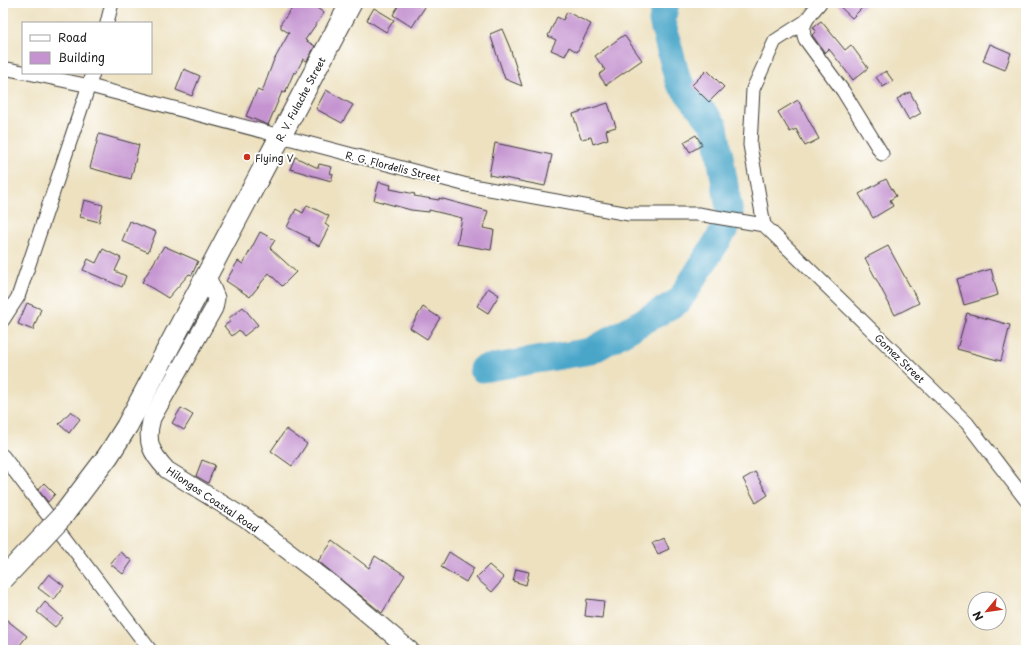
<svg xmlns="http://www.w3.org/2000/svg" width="1029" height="653" font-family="'Playpen Sans',sans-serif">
  <rect width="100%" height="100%" fill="#fff"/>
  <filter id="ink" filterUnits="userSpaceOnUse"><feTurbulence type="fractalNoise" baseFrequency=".025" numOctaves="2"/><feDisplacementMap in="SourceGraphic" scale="8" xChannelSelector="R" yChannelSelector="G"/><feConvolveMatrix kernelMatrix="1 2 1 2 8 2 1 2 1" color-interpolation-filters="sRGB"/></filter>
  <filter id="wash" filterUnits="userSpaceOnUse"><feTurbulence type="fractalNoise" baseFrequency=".012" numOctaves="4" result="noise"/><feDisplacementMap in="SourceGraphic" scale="16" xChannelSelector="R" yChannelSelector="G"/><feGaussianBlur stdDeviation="0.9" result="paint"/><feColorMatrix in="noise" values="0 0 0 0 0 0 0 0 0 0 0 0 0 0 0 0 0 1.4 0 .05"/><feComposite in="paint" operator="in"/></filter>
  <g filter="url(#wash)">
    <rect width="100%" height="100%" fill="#ede1c0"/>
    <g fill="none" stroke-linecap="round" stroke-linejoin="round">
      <path stroke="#4aa6c9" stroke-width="27" d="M666 3 662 21 678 81 715 127 730 214
        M482 369 591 351 679 301 725 229"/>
    </g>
    <g id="blocks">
      <path fill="#c594d0" d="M296 3H310L324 13 305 40 315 46 307 61 303 59 296 73 294 72 285 93 282 92 268 125 246 116 257 90 262 92 273 62 289 33 281 28V23Z
        M400 3H419L425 7 412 27 393 15Z
        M836 3H867L852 18Z
        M374 8 394 20 386 32 367 20Z
        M567 12 591 24 577 52 569 47 565 56 551 50 556 40 548 36 557 17 563 20Z
        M821 21 845 50 851 45 868 68 853 80 829 49 825 53 812 35 816 31 813 27Z
        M502 29 510 48 522 86 505 79 490 34Z
        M624 35 642 60 606 85 599 75 605 70 595 56Z
        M990 44 1011 53 1005 70 983 61Z
        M184 69 200 76 192 96 176 90Z
        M707 70 724 87 709 102 692 85Z
        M886 71 893 81 883 87 876 77Z
        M326 90 353 105 342 123 316 109Z
        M910 92 921 113 909 120 897 99Z
        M798 100 819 139 805 146 796 129 790 132 778 112Z
        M608 103 616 127 606 130 608 139 593 144 591 137 581 139 573 114Z
        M99 134 139 145 131 179 90 168Z
        M696 135 702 145 690 152 684 142Z
        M495 143 552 155 545 186 489 175Z
        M295 157 318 168 319 164 332 167 330 173 333 174 331 181 290 169Z
        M886 179 896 196 890 200 893 206 873 218 859 194Z
        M379 182 391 185 390 189 415 194 414 196 439 200V198L488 211 483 228 494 230 491 250 457 244 462 218 429 210V212L411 210 374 200Z
        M84 200 103 205 99 222 80 217Z
        M307 205 329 216 325 224 329 227 319 246 308 240 309 238 287 227 296 209 303 213Z
        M130 221 156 232 148 252 122 241Z
        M260 232 275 240 270 248 296 272 282 286 269 273 250 297 226 281 238 261 243 264Z
        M164 246 198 261 192 275 189 274 168 298 142 282Z
        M888 246 919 303 895 315 865 258Z
        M103 249 121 258 115 271 126 276 122 287 83 270 88 259 96 263Z
        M991 269 998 295 964 305 957 279Z
        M488 288 499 295 488 313 477 306Z
        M27 303 41 309 33 330 18 324Z
        M243 307 258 325 244 336 239 330 232 336 224 326 231 321 229 318Z
        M423 307 440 318 427 339 410 328Z
        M967 313 1010 325 1001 361 957 349Z
        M181 408 193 415 184 430 172 423Z
        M71 411 80 419 69 433 59 424Z
        M286 429 307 444 292 466 271 451Z
        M202 460 215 465 208 483 196 476Z
        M755 472 768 495 756 503 743 479Z
        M44 483 55 494 48 502 38 490Z
        M664 538 669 549 658 554 652 543Z
        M333 541 369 568 375 556 405 575 382 613 318 561Z
        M120 552 132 561 123 574 110 564Z
        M449 552 474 568 466 582 441 567Z
        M489 565 504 578 492 592 476 578Z
        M516 569 529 572 526 585 513 581Z
        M49 574 64 586 54 600 38 588Z
        M587 599 604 601 602 618 585 616Z
        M45 602 63 618 55 627 37 612Z
        M3 617 27 636 16 650 3 640Z"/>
    </g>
  </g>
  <g filter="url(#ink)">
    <use href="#blocks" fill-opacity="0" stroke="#3b3a35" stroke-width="1"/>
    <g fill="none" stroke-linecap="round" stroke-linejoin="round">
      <g stroke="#3b3a35" stroke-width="15">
        <path id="minor" d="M820 3C811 14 799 24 805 39L843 91 882 154
          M107 23 112 3
          M3 68 23 72
          M28 73 90 86 467 185 629 214H698L764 225
          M764 225 967 423 1026 500
          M764 225 750 145 753 89 775 41 806 21
          M3 320 18 297 93 73
          M3 456 150 650"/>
      </g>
      <g stroke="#3b3a35" stroke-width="19">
        <path id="tertiary" d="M207 276 216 298 214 308 152 418C145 442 151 453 167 470L245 518 334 586 410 650"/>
      </g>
      <g stroke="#3b3a35" stroke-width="23">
        <path id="primary" d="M64 514 108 456 127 426 351 3"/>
      </g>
      <use href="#minor" stroke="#fff" stroke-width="13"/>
      <use href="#tertiary" stroke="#fff" stroke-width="17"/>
      <use href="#primary" stroke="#fff" stroke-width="21"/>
      <g stroke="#3b3a35" stroke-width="23" stroke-linecap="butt">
        <path id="primary-bridge" d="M3 579 64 514"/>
      </g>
      <use href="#primary-bridge" stroke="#fff" stroke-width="21"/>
    </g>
  </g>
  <circle fill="#c8321e" stroke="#fff" stroke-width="1.5" cx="247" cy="157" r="4"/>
  <g text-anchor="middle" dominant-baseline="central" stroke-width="4" stroke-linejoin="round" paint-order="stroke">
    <g font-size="10" fill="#1c1c1c" stroke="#fff">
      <text transform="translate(300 99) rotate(-62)">R. V. Fulache Street</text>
      <text transform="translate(393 166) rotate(14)">R. G. Flordelis Street</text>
      <text transform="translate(900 358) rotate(44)">Gomez Street</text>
      <text transform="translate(213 499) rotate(34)">Hilongos Coastal Road</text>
    </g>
    <g font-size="10" fill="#1c1c1c" stroke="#fff" text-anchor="start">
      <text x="255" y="157">Flying V</text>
    </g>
  </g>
  <rect width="1029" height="653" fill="none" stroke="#fff" stroke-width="16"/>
  <rect x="22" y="22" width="130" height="52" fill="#ffffff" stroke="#a4a4a4"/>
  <rect x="30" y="35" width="20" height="6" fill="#ffffff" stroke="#a4a4a4"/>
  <text x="58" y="42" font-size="12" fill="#1c1c1c">Road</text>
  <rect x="30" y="52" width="20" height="12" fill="#c594d0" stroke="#a4a4a4"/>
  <text x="58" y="62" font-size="12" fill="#1c1c1c">Building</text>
  <g transform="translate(987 611) rotate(241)"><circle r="19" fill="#ffffff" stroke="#a4a4a4"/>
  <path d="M0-3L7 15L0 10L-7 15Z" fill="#c8321e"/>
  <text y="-6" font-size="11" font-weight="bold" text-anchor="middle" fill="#1c1c1c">N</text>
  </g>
</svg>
